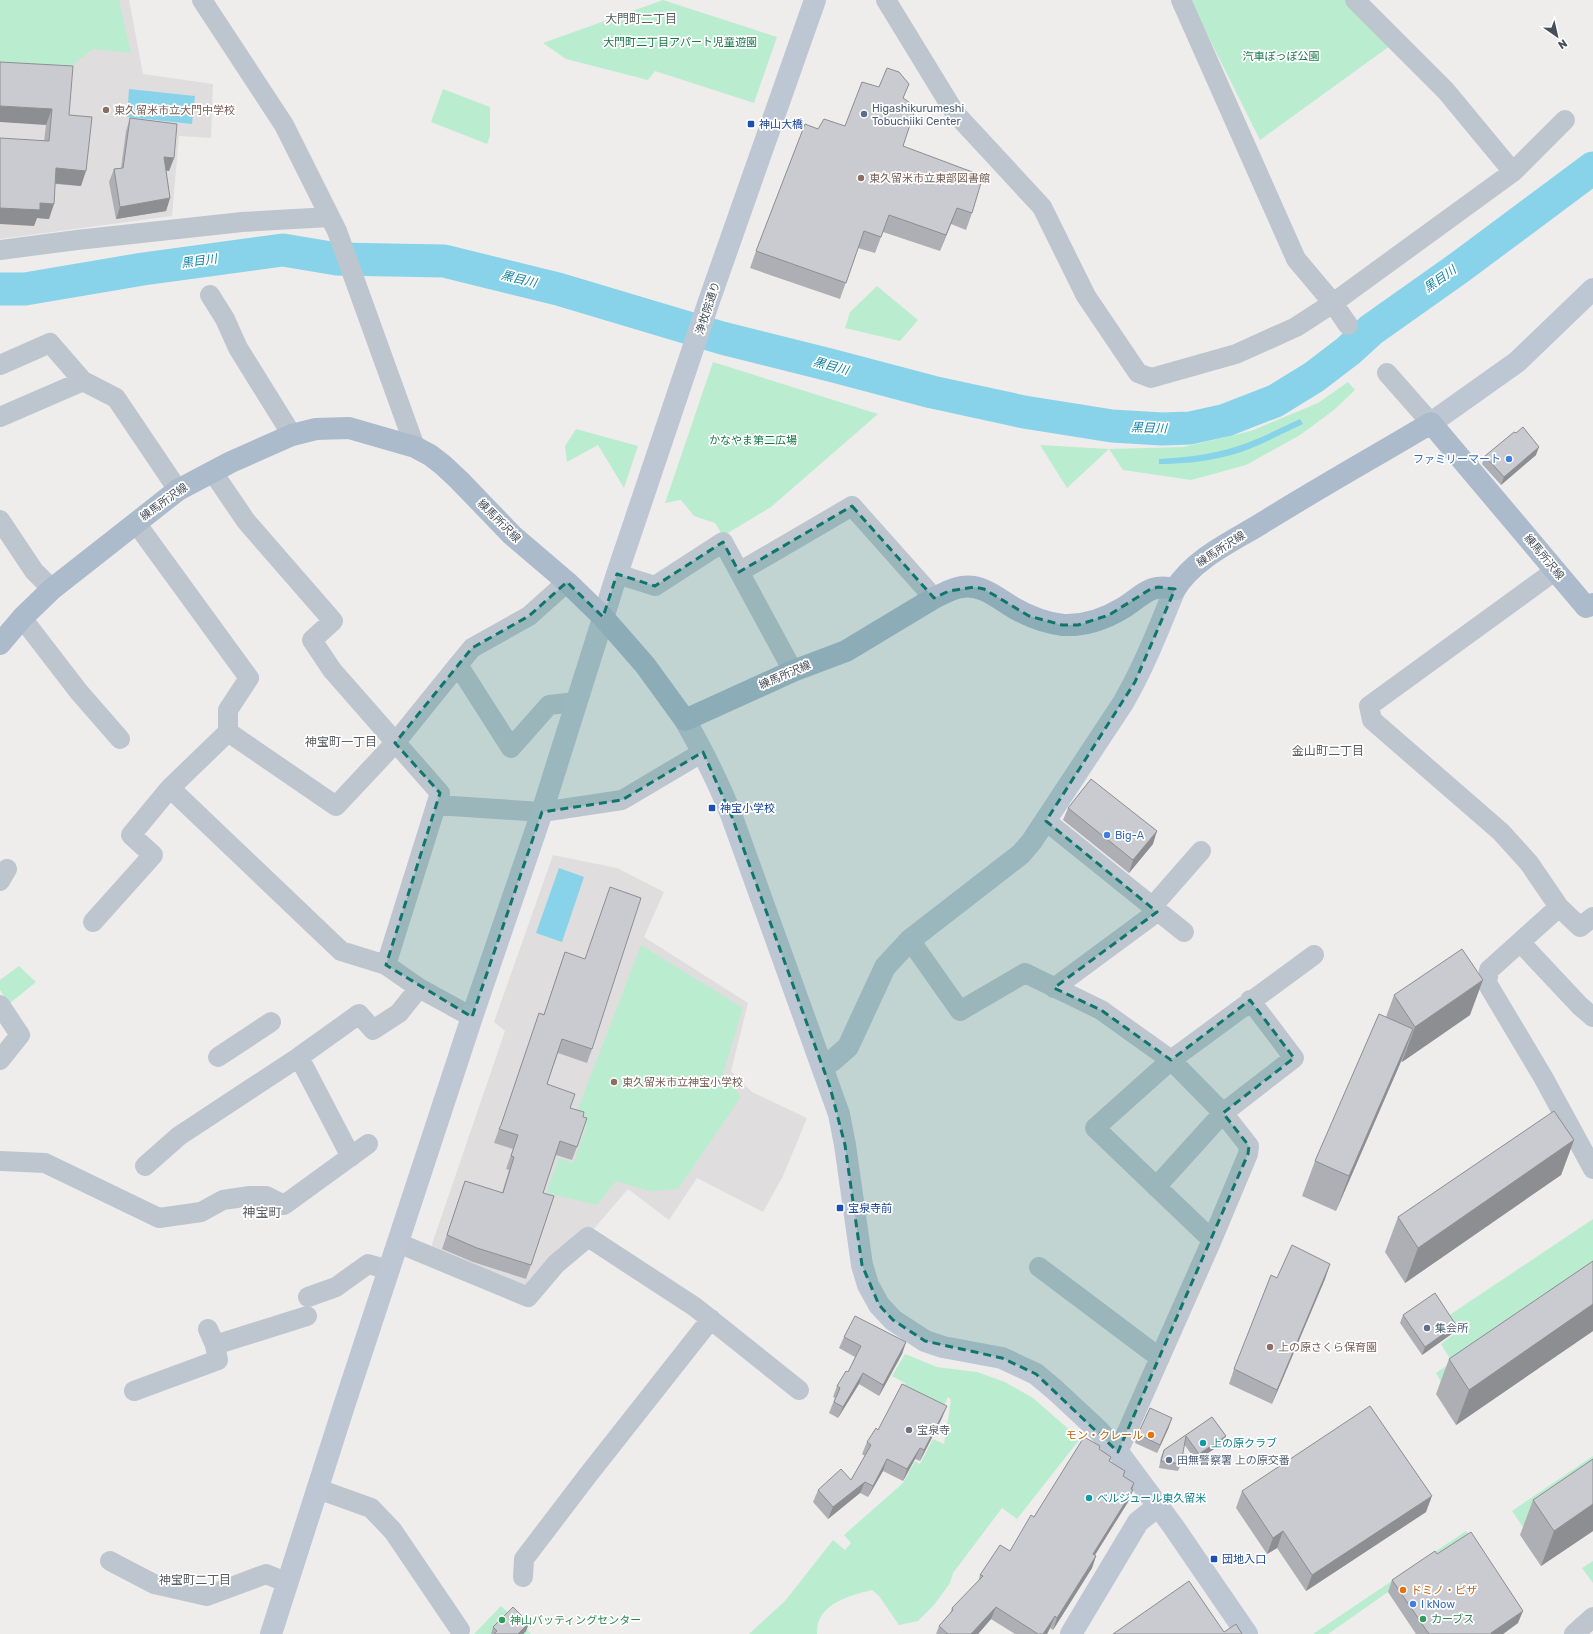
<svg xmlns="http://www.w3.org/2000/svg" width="1593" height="1634" font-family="Rubik,'Noto Sans JP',sans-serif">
  <rect width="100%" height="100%" fill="#efecec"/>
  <path fill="#e0ddde" d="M0 0H129L143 74 213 84 211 138 179 136 172 216 0 239Z
    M553 855 617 868 664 892 644 937 748 1003 731 1071 752 1092 807 1118 783 1176 763 1212 697 1178 669 1220 628 1189 592 1231 528 1290 433 1252 432 1244 505 1031 494 1022Z"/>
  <path fill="#baedcf" d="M0 0H119L131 53 93 49 63 73 0 70Z
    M663 0 777 37 754 103 655 71 648 80 566 59 543 43Z
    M1190 0H1351L1394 43 1260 140Z
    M443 89 490 107V136L487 144 431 122Z
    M877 286 918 320 900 341 845 328 850 312Z
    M713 362 878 414 771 507 723 536 715 523 694 516 681 500 665 503Z
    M1348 382 1355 390 1334 410 1300 435 1246 465 1191 480 1123 470 1109 449 1067 488 1040 445 1109 449 1183 447 1251 431 1318 403Z
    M576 429 638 446 624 488 598 445 567 462 565 446Z
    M641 945 743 1008 723 1074 741 1097 678 1189 649 1191 616 1181 597 1205 546 1193 559 1158 573 1163 587 1124 574 1119Z
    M19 966 36 982 9 1004 0 990V980Z
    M1593 1219V1282L1443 1386 1436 1373 1452 1362 1441 1344 1457 1332 1445 1318Z
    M905 1354 937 1367 977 1372 1005 1382 1033 1398 1080 1439 1017 1519 1002 1508 953 1573 950 1583 934 1605 918 1621 899 1625 879 1596 872 1590C848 1596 816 1604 817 1634H749L785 1601 833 1540 845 1550 851 1543 844 1535 903 1483 915 1461 920 1464 933 1439 944 1444 951 1400 948 1397 940 1415 904 1397 905 1383 892 1376Z
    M1593 1456V1483L1525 1530 1512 1511Z
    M1466 1531 1470 1537 1388 1592 1328 1634H1313Z
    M1593 1561V1583L1582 1568Z
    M501 1606 531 1634H474Z"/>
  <path fill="#88d3e9" d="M129 89 195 96 192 124 127 117Z
    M1300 419 1303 424C1277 436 1251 451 1223 457 1202 462 1180 464 1159 464V459C1179 458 1200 456 1220 451 1248 445 1274 431 1300 419Z
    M559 868 584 877 562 942 536 933Z"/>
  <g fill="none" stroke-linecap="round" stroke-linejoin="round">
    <path stroke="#88d3e9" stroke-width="33" d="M0 289H25L143 269 283 250 337 259 444 261 558 289 722 338 830 365 932 392 1024 412 1112 426 1162 429 1190 428 1226 420 1275 401 1314 377 1348 351 1371 330 1460 267 1593 168"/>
    <path stroke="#bdc6ce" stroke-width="20" d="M202 0 284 125 337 231 415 447
      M886 0 955 113 1042 207 1086 296 1138 373 1151 378 1236 354 1296 327 1333 303 1513 172 1565 120
      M1181 0 1296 259 1333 303 1348 325
      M1355 0 1446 91 1513 172
      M0 250 77 240 242 222 330 217
      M210 295 225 319 238 348 292 435
      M0 365 50 343 83 381 116 398 178 490
      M1387 373 1431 423
      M0 417 83 381
      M212 471 246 521 333 621 312 640 332 670 440 793 386 965 419 988 472 1017
      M0 520 34 571 52 589
      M136 523 249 678 228 710V732
      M1556 570 1369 706 1372 720 1501 832 1529 863 1559 907 1580 927 1593 917
      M739 572 852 506 934 598
      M617 574 655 586 723 542 793 671
      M22 618 79 692 120 739
      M458 665 472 648 529 616 567 582
      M170 788 341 951 386 965
      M436 805 542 812 622 800 703 752
      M1046 821 1184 932
      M0 881 7 869
      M1152 907 1201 851
      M1559 907 1489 970 1487 983 1543 1077 1593 1169
      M93 922 153 855 131 835 170 788 228 732 336 806 395 743 458 665 511 748 549 705 576 702
      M910 940 960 1011 1025 973 1101 1010 1171 1060 1223 1113 1249 1146 1248 1154 1212 1240
      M1520 942 1580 1006 1593 1017
      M1054 988 1157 912
      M0 1005 20 1035 0 1060
      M218 1057 271 1022
      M299 1057 351 1157
      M0 1161 45 1163 159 1218 201 1212 223 1200 250 1196H266L284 1205 368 1144
      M145 1166 179 1136 299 1057 359 1014 373 1030 399 1013 419 988
      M1156 1187 1223 1113 1294 1058 1250 1000
      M398 1243 528 1297 556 1264 588 1237 695 1307 799 1390
      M1039 1267 1160 1358
      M308 1297 336 1287 368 1264 389 1270
      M215 1345 307 1316
      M134 1391 218 1360 215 1345 208 1329
      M1118 1452 1212 1240 1095 1128 1171 1060 1314 955
      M318 1489 371 1508 393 1531 460 1630
      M110 1561 154 1584 207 1596 266 1574 288 1583
      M523 1577 524 1559 588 1475 711 1319
      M1574 1634 1593 1617"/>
    <path stroke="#bdc7d3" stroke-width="22" d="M1431 423 1517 362 1593 289
      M685 720C703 752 719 783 732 817L839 1114 845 1145 862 1265 868 1285 879 1305 893 1320 925 1341 943 1347 1002 1358 1036 1374 1055 1390 1097 1429 1118 1452 1173 1526 1247 1634
      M822 1065 832 1061 848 1047 885 967 910 940 1021 854 1032 841 1123 703C1144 667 1159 628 1175 589
      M271 1634 344 1406 472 1017 542 812 617 574 709 301 815 0
      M1071 1634 1138 1522 1158 1506"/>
    <path stroke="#acbbcb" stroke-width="22" d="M0 644 22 618 52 589 178 490 231 462 292 435 316 429 349 428 415 447 430 455 443 465 459 480 512 535 567 582 603 617 645 665 685 720 793 671 846 651 934 598C943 594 952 588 962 587 983 584 997 598 1014 608 1028 616 1046 623 1063 625 1085 626 1105 619 1123 608 1144 595 1149 583 1175 589 1194 559 1229 543 1259 525 1315 490 1374 457 1431 423L1586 607 1593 604"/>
  </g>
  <path fill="#adafb4" d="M0 62 69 115 81 186 55 184 49 219 37 218 34 226 46 125Z
    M904 98 903 146 972 213 966 230 951 224 940 251 883 232 875 253 858 248 840 299 750 268 756 251 818 129 845 126Z
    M130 118 174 158 169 171 166 170 170 198 166 211 116 219 109 182 114 169 121 168 126 131Z
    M1536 455 1501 485 1482 464 1485 456Z
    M1068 808 1153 844 1129 873 1063 820Z
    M565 952 592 1049 587 1063 558 1053 547 1084 570 1108 583 1117 577 1147 572 1160 556 1155 543 1193 531 1265 526 1279 473 1262 442 1249 465 1181 502 1193 509 1170 506 1169 513 1149 494 1143 499 1129 501 1126 539 1013 544 1014Z
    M1394 995 1470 1015 1402 1062 1401 1061 1336 1211 1302 1196 1315 1161 1386 1017Z
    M1574 1140 1561 1175 1405 1283 1385 1252 1398 1217Z
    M1593 1261V1331L1456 1425 1436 1394 1449 1359Z
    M1330 1264 1325 1279 1272 1404 1229 1384 1234 1369Z
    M1403 1315 1453 1333 1422 1355 1400 1323Z
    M844 1337 906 1342 902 1354 879 1396 859 1384 838 1418 829 1413 835 1398 833 1397 837 1386 848 1372 855 1357 839 1348Z
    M1212 1417 1226 1436 1223 1443 1196 1461 1184 1444 1181 1464 1178 1471 1159 1468 1161 1457 1164 1450Z
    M942 1418 920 1461 915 1459 903 1481 883 1471 868 1497 860 1493 828 1519 813 1502 818 1490 851 1480 865 1456 862 1454 867 1442 878 1430Z
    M1169 1427 1157 1453 1135 1443 1138 1434Z
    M1099 1449 1111 1457 1109 1462 1125 1471 1123 1477 1134 1483 1128 1502 1095 1555 1096 1556 1092 1568 1053 1630 1050 1628 1047 1634H1015L991 1619 978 1634H936L939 1626 950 1614 952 1608 978 1582 980 1575 1010 1551 1034 1517Z
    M1593 1459V1531L1541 1566 1520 1535 1533 1500Z
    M1242 1491 1426 1512 1306 1591 1277 1548 1267 1554 1236 1508Z
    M1437 1554 1518 1623 1503 1634H1416L1388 1592 1392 1580Z
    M529 1623 526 1631 523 1634H491L493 1627Z"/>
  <path fill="#8d8e92" d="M0 106 52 109 46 125 0 122Z
    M164 157 174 158 169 171 159 169Z
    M56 168 86 171 81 186 51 183Z
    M170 198 166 211 116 219 120 207Z
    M40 203 54 204 49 219 37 218 34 226 0 224V208Z
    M957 208 951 224 940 251 946 235Z
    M1539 447 1536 455 1501 485 1504 477Z
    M1157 831 1153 844 1129 873 1133 860Z
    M1483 980 1470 1015 1402 1062 1415 1027Z
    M1413 1029 1400 1064 1336 1211 1349 1176Z
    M1574 1140 1561 1175 1405 1283 1418 1248Z
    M1330 1264 1325 1279 1272 1404 1277 1390Z
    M1593 1304V1331L1456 1425 1469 1390Z
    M1456 1325 1453 1333 1422 1355 1425 1347Z
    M906 1342 902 1354 879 1396 883 1385Z
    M863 1373 859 1384 838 1418 843 1407Z
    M947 1406 942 1418 920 1461 924 1450Z
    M1172 1418 1169 1427 1157 1453 1160 1445Z
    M1226 1436 1223 1443 1196 1461 1199 1454Z
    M920 1448 915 1459 903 1481 907 1469Z
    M887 1459 883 1471 868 1497 873 1486Z
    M865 1482 860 1493 828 1519 833 1507Z
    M1134 1483 1130 1495 1133 1490 1128 1502 1088 1566 1093 1554Z
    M1432 1496 1426 1512 1306 1591 1312 1575Z
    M1593 1504V1531L1541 1566 1554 1531Z
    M1283 1531 1277 1548 1267 1554 1273 1538Z
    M1096 1556 1092 1568 1053 1630 1057 1618Z
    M996 1607 991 1619 978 1634H971Z
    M1523 1611 1518 1623 1503 1634H1491V1633Z
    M1055 1616 1050 1628 1047 1634H1043Z
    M529 1623 526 1631 523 1634H518Z"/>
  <path fill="#c9cbd1" stroke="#8d8e92" d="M0 62 73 66 69 115 92 117 86 171 56 168 54 204 40 203V210L0 208V138L49 141 52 109 0 106Z
    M887 68 899 72 909 84 903 98 916 107 903 146 983 176 972 213 957 208 946 235 889 215 881 237 864 231 846 283 756 251 805 124 818 129 824 119 845 126 862 82 879 87Z
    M130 118 177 124 174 158 164 157 170 198 120 207 114 169 123 168Z
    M1523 427 1539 447 1504 477 1485 456 1514 432 1516 433Z
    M1091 779 1157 831 1133 860 1068 808Z
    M610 887 641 898 592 1049 562 1039 547 1084 575 1094 570 1108 584 1112 583 1117 587 1118 577 1147 560 1141 543 1193 554 1196 531 1265 477 1248 447 1235 465 1181 503 1193 514 1157 511 1156 518 1135 499 1129 501 1125 539 1013 544 1015 565 952 585 959Z
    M1462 949 1483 980 1415 1027 1394 995Z
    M1379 1014 1413 1029 1349 1176 1315 1161Z
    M1554 1111 1574 1140 1418 1248 1398 1217Z
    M1292 1245 1330 1264 1277 1390 1234 1369 1271 1275 1277 1278Z
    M1593 1261V1304L1469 1390 1449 1359Z
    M1435 1293 1456 1325 1425 1347 1403 1315Z
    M855 1316 906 1342 883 1385 863 1373 843 1407 834 1402 840 1388 837 1386 846 1371 848 1372 861 1346 844 1337Z
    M902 1384 947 1406 924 1450 920 1448 907 1469 887 1459 873 1486 865 1482 833 1507 818 1490 841 1469 851 1480 871 1445 867 1442 876 1428 878 1430Z
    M1370 1406 1432 1496 1312 1575 1283 1531 1273 1538 1242 1491Z
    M1150 1408 1172 1418 1160 1445 1138 1434Z
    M1212 1417 1226 1436 1199 1454 1186 1436 1181 1464 1161 1461 1164 1450Z
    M1084 1437 1100 1446 1099 1449 1111 1457 1109 1461 1125 1471 1123 1476 1134 1483 1131 1489 1133 1490 1093 1554 1096 1556 1057 1618 1055 1616 1043 1634H1038L996 1607 971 1634H948L939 1626 953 1610 952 1608 983 1576 980 1575 1000 1545 1010 1551 1031 1515 1034 1517Z
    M1593 1459V1504L1554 1531 1533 1500Z
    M1471 1532 1523 1611 1491 1633 1492 1634H1429L1392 1580 1435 1551 1437 1554Z
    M1189 1581 1224 1632 1236 1624 1242 1634H1113Z
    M513 1607 529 1623 518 1634H494L497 1631 493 1627Z"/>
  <path fill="#0f766e" fill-opacity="0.2" stroke="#0f766e" stroke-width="3" stroke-dasharray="8 5" stroke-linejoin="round" d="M852 506 934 598 949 591 974 587 984 589 1029 616 1062 625H1078L1109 615 1149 590 1158 587 1175 589 1135 682 1046 821 1157 912 1054 988 1101 1010 1171 1060 1250 1000 1294 1058 1223 1113 1249 1146 1248 1154 1118 1452 1036 1374 1002 1358 925 1341 893 1320 879 1305 862 1265 845 1145 830 1087 732 817 703 752 622 800 542 812 472 1017 386 965 440 793 395 743 472 648 529 616 567 582 603 617 617 574 655 586 723 542 739 572Z"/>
  <g fill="#8d6e63" stroke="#fff" stroke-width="1.5">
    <circle cx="106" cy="110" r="4"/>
    <circle cx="861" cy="178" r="4"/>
    <circle cx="614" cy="1082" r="4"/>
    <circle cx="1270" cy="1347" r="4"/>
  </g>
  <g fill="#5c6f8a" stroke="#fff" stroke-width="1.5">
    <circle cx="864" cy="114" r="4"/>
    <circle cx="1427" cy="1328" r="4"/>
    <circle cx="1169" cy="1460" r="4"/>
  </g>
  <g fill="#1a4fb4" stroke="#fff" stroke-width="1.5">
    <rect x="747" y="120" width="8" height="8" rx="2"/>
    <rect x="708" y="804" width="8" height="8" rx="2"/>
    <rect x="836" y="1204" width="8" height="8" rx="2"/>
    <rect x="1210" y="1555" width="8" height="8" rx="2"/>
  </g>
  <g fill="#3f7fe0" stroke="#fff" stroke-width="1.5">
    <circle cx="1509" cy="459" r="4"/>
    <circle cx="1107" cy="835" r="4"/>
    <circle cx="1413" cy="1604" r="4"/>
  </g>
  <circle fill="#6b7280" stroke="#fff" stroke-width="1.5" cx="909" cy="1430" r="4"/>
  <g fill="#e8710a" stroke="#fff" stroke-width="1.5">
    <circle cx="1151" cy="1435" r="4"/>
    <circle cx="1403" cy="1590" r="4"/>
  </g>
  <g fill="#0f9aa8" stroke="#fff" stroke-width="1.5">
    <circle cx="1203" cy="1443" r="4"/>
    <circle cx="1089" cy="1498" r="4"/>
  </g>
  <g fill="#2e9e5b" stroke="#fff" stroke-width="1.5">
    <circle cx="1423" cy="1619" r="4"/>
    <circle cx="502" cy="1620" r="4"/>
  </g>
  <g text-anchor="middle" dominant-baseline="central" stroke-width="3.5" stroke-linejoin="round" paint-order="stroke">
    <g font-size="11" fill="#18774a" stroke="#fff">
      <text x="680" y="42">大門町二丁目アパート児童遊園</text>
      <text x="1281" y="56">汽車ぽっぽ公園</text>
      <text x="753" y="440">かなやま第二広場</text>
    </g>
    <g font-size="11" fill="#4e5e75" stroke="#fff" text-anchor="start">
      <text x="872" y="108">Higashikurumeshi<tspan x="872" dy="13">Tobuchiiki Center</tspan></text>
      <text x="1435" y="1328">集会所</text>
      <text x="1177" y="1460">田無警察署 上の原交番</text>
    </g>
    <g font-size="11" fill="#785e54" stroke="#fff" text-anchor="start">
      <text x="114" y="110">東久留米市立大門中学校</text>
      <text x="869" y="178">東久留米市立東部図書館</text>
      <text x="622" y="1082">東久留米市立神宝小学校</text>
      <text x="1278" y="1347">上の原さくら保育園</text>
    </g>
    <g font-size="11" fill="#164399" stroke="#fff" text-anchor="start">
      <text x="759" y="124">神山大橋</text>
      <text x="720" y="808">神宝小学校</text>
      <text x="848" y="1208">宝泉寺前</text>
      <text x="1222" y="1559">団地入口</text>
    </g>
    <g font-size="11" fill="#454f59" stroke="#fff">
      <text transform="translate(708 308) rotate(-72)">浄牧院通り</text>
      <text transform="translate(164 502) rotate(-36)">練馬所沢線</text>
      <text transform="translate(499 521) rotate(45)">練馬所沢線</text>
      <text transform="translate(1221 549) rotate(-33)">練馬所沢線</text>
      <text transform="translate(1544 557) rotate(50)">練馬所沢線</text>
      <text transform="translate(785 675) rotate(-23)">練馬所沢線</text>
    </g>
    <g font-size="11" fill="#366cbe" stroke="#fff" text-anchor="start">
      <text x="1501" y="459" text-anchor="end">ファミリーマート</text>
      <text x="1115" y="835">Big-A</text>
      <text x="1421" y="1604">I kNow</text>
    </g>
    <g font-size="11" fill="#5b616d" stroke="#fff" text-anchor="start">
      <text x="917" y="1430">宝泉寺</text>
    </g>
    <g font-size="11" fill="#c56008" stroke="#fff" text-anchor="end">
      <text x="1143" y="1435">モン・クレール</text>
      <text x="1411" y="1590" text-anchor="start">ドミノ・ピザ</text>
    </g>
    <g font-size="11" fill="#0d838f" stroke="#fff" text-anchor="start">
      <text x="1211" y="1443">上の原クラブ</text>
      <text x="1097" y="1498">ベルジュール東久留米</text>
    </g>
    <g font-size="11" fill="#27864d" stroke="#fff" text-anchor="start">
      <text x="1431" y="1619">カーブス</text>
      <text x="510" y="1620">神山バッティングセンター</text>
    </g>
    <g font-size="12" fill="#595c61" stroke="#fff">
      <text x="641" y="19">大門町二丁目</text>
      <text x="341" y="742">神宝町一丁目</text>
      <text x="1328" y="751">金山町二丁目</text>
      <text x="195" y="1580">神宝町二丁目</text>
    </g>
    <g font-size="12" font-style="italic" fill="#0f80a1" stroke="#fff">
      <text transform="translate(199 261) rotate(-8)">黒目川</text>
      <text transform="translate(519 279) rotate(14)">黒目川</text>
      <text transform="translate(1440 279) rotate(-36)">黒目川</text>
      <text transform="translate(831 366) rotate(15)">黒目川</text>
      <text transform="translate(1149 428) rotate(2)">黒目川</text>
    </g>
    <g font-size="13" fill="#595c61" stroke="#fff">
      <text x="262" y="1212">神宝町</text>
    </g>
  </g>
  <g transform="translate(1557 36) rotate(146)" stroke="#ffffff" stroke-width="3" paint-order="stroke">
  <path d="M0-3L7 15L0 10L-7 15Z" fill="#454f59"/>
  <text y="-6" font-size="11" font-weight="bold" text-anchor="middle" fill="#454f59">N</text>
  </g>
</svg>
